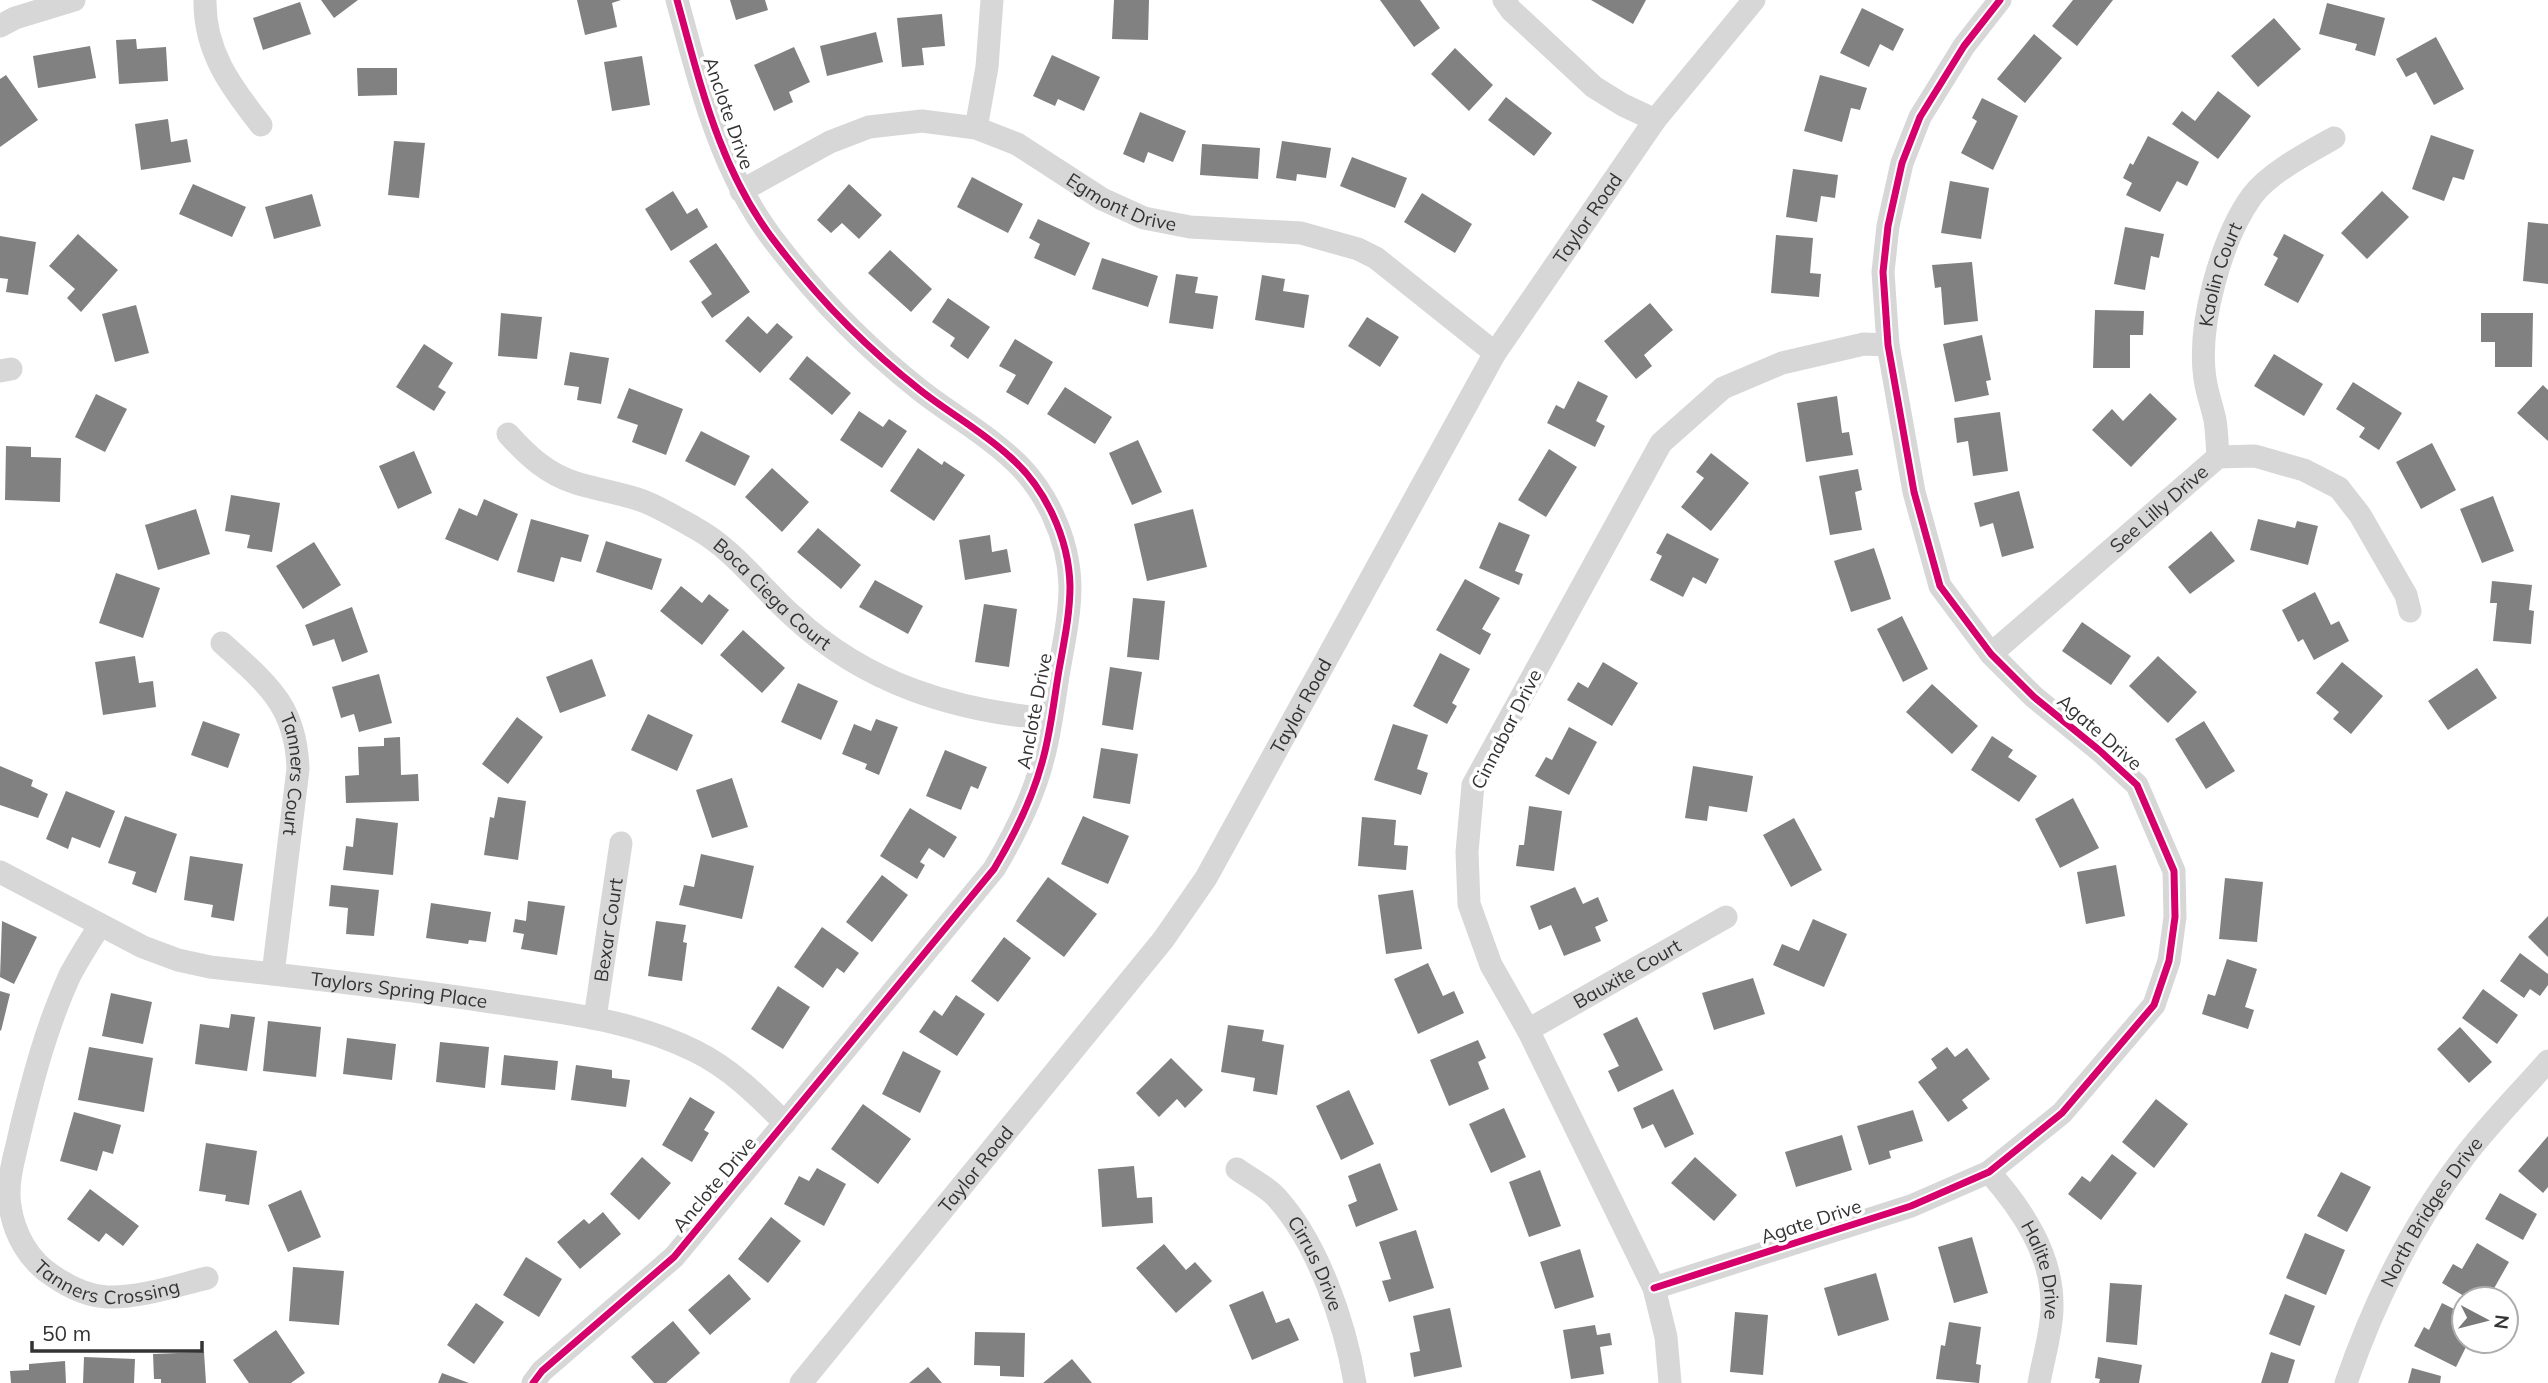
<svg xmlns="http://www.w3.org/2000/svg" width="2548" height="1383" font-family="Mulish,sans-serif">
  <rect width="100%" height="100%" fill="#fff"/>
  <path fill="#818181" d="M321 0H358L334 18Z
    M577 0H621L612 3 617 27 585 35Z
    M730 0H765L768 10 736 20Z
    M1114 0H1149L1148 40 1112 39Z
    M1380 0H1420L1440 28 1414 47Z
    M1591 0H1646L1633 24Z
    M2073 0H2113L2077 46 2052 26Z
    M300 2 311 34 263 50 253 18Z
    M2327 3 2385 18 2375 56 2355 50 2357 44 2319 34Z
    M1862 8 1904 29 1893 51 1880 44 1869 67 1840 53Z
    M942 14 945 46 922 48 924 65 902 67 897 18Z
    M2274 18 2301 49 2258 87 2231 56Z
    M876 32 883 62 827 76 820 46Z
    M2034 34 2062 58 2025 103 1997 79Z
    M2436 37 2464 89 2434 105 2416 72 2406 77 2396 59Z
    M136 39 137 49 166 47 168 81 119 84 116 40Z
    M90 46 96 78 38 88 33 56Z
    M794 47 810 82 789 92 793 102 774 111 754 65Z
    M1455 48 1493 85 1469 111 1431 74Z
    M1052 55 1100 77 1084 111 1058 99 1055 106 1033 96Z
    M642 56 650 105 612 111 604 62Z
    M357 68H397V95L358 96Z
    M6 75 38 120 0 147V79Z
    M1820 75 1867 88 1860 110 1851 108 1842 142 1804 131Z
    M2218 91 2251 116 2218 159 2172 124 2182 111 2195 121Z
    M1506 97 1552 133 1534 156 1488 120Z
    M1982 98 2018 116 1993 170 1961 153 1977 121 1972 118Z
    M1140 112 1186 131 1173 162 1148 152 1144 163 1123 154Z
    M168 119 171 142 187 139 191 162 141 170 135 124Z
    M2431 135 2474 150 2464 180 2453 177 2444 201 2412 189Z
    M2148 136 2199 162 2187 186 2177 181 2160 212 2126 195 2132 183 2123 178 2130 163 2133 165Z
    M394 141 425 143 419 198 388 195Z
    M1282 141 1331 148 1326 178 1297 174 1296 181 1276 178Z
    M1202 144 1260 148 1258 179 1200 175Z
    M1352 157 1407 178 1395 208 1340 186Z
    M1793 169 1838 175 1835 198 1821 196 1817 222 1786 217Z
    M972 177 1023 204 1008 233 957 207Z
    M1950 181 1989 188 1981 239 1941 233Z
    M193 184 246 207 232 237 179 214Z
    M849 184 882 215 859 239 842 223 831 233 817 220Z
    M673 191 687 214 697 208 708 227 671 251 645 209Z
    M2382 191 2409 217 2367 259 2341 233Z
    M1422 193 1472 224 1455 253 1404 222Z
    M312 194 321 226 274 239 265 207Z
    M1038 219 1090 243 1075 276 1034 258 1040 244 1029 238Z
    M2528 222 2548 224V284L2523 281Z
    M2125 227 2164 234 2159 258 2151 256 2145 290 2114 284Z
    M78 234 118 270 81 312 67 298 75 289 49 266Z
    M2284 234 2324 255 2298 303 2264 285 2278 258 2273 255Z
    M1776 235 1813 238 1810 273 1821 274 1819 297 1771 293Z
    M0 236 36 242 28 295 6 292 8 279 0 278Z
    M716 243 750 292 712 318 701 302 712 294 689 261Z
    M890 250 932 289 911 312 868 273Z
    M1102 258 1158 276 1148 307 1092 289Z
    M1972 262 1978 321 1944 325 1941 287 1935 288 1932 265Z
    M1176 274 1198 277 1195 293 1218 296 1213 329 1169 323Z
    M1262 275 1285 279 1283 291 1309 295 1304 328 1255 320Z
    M948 298 990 327 968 359 950 346 955 338 932 322Z
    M1650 303 1673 330 1644 355 1652 366 1636 379 1604 341Z
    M136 305 149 353 115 362 102 314Z
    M2095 310 2144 311 2143 335H2130V368H2093Z
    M501 313 542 317 537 359 498 356Z
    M2481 313H2533L2532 367H2495V342H2481Z
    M748 316 767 334 777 323 793 337 760 373 725 341Z
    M1367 317 1399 337 1380 367 1348 346Z
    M1982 335 1991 380 1986 381 1989 395 1955 402 1943 344Z
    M1015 339 1053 362 1028 405 1006 392 1016 375 999 366Z
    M424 344 453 363 438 387 446 392 434 411 396 387Z
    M570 352 609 358 601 404 577 400 579 387 564 385Z
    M2274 354 2323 384 2304 416 2254 386Z
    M807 356 851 393 832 415 789 379Z
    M1578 381 1608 396 1596 421 1605 426 1595 447 1547 423 1556 405 1564 409Z
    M2353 382 2402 413 2379 450 2359 437 2365 428 2336 409Z
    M2543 385 2548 390V441L2517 413Z
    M1065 387 1112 417 1095 444 1047 414Z
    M629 388 683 409 666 455 632 442 638 425 617 418Z
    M2150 393 2177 419 2131 467 2092 430 2112 409 2123 421Z
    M96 394 127 409 105 452 75 437Z
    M1837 396 1842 433 1849 432 1853 455 1806 462 1797 403Z
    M859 411 883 427 889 419 907 431 882 468 840 440Z
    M2000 412 2008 471 1973 476 1968 441 1957 443 1954 418Z
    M701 431 750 456 735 486 685 461Z
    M1138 440 1162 492 1132 505 1109 453Z
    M2432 443 2456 490 2421 509 2396 462Z
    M6 446 31 447V457L61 458 60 502 5 500Z
    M918 448 942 465 944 461 965 475 934 521 890 491Z
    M1549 449 1577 467 1546 517 1518 500Z
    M414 451 432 493 398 509 379 466Z
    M1711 453 1749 483 1711 531 1681 507 1704 478 1696 472Z
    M772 468 809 502 782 532 745 497Z
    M1858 469 1862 490 1855 492 1862 530 1830 535 1819 476Z
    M2019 491 2034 548 2002 557 1993 523 1980 527 1974 503Z
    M231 495 280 503 272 552 247 548 250 535 225 531Z
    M2493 496 2514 551 2482 563 2460 509Z
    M484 499 518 514 498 561 445 539 459 508 477 516Z
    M196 509 210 554 158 570 145 525Z
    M1193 509 1207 567 1147 581 1134 524Z
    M531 519 589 535 581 562 561 557 554 582 517 572Z
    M2258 519 2295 528 2297 521 2318 526 2308 565 2250 550Z
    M1499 522 1530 535 1515 571 1523 574 1519 585 1479 568Z
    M818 528 861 565 841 589 797 552Z
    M2211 531 2235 561 2190 594 2168 567Z
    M1667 533 1719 559 1706 584 1693 577 1683 597 1650 580 1662 556 1656 553Z
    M990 535 992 552 1007 549 1011 572 965 580 959 540Z
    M606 541 662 559 652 590 596 572Z
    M314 542 341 585 303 609 276 566Z
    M1874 548 1891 599 1851 612 1834 561Z
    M116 573 160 588 143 638 99 623Z
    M1465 579 1500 598 1482 629 1491 634 1480 655 1436 630Z
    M875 580 923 606 908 634 859 607Z
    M2492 581 2532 585 2529 610 2534 611 2531 644 2493 641 2497 603H2490Z
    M681 586 702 603 709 594 729 610 702 645 660 611Z
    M2315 592 2331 625 2339 621 2349 641 2314 660 2303 639 2298 642 2282 610Z
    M1133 598 1165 601 1159 660 1127 657Z
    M984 604 1017 609 1009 667 975 662Z
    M352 607 368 652 342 662 334 639 313 646 305 625Z
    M1902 616 1928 669 1903 682 1877 629Z
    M2082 622 2131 656 2111 685 2062 651Z
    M743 630 785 668 762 693 720 655Z
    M1440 653 1470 669 1452 703 1457 706 1447 724 1413 706Z
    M135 656 139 683 153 681 156 707 103 715 95 662Z
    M2158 656 2197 692 2168 723 2129 686Z
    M592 659 606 696 560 713 546 677Z
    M1603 662 1638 683 1612 726 1567 700 1578 682 1588 688Z
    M2342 662 2383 696 2351 734 2333 719 2339 712 2316 693Z
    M1110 667 1142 672 1133 730 1102 725Z
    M2477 668 2497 698 2448 730 2428 701Z
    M379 674 392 723 359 732 354 714 341 718 332 687Z
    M798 683 838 701 821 740 781 722Z
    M1932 684 1978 726 1952 754 1906 712Z
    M648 714 693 735 677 771 631 750Z
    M517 717 543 737 508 784 482 764Z
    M876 719 898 727 879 775 865 769 867 764 842 754 854 724 871 731Z
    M203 721 240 734 228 768 191 755Z
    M2204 721 2235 771 2206 789 2175 739Z
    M1393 724 1428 735 1417 769 1428 773 1421 795 1374 780Z
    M1569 727 1597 742 1569 795 1535 776 1546 757 1552 760Z
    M1992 736 2013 750 2008 757 2037 776 2019 802 1971 770Z
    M400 737 401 775 418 774 419 801 346 803 345 776 359 775 358 747 384 746V738Z
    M1101 748 1138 754 1130 804 1093 798Z
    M945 750 987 767 978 789 971 786 961 810 926 796Z
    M0 766 33 780 31 786 48 794 38 818 0 805Z
    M1693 766 1753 776 1747 812 1709 806 1707 821 1685 818Z
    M732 778 748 827 712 838 696 790Z
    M66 791 115 811 100 848 72 837 68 849 46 839Z
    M498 797 526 801 518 860 484 855 490 817 494 818Z
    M2073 798 2099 848 2060 868 2035 819Z
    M1529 806 1562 811 1554 871 1516 866 1519 845H1524Z
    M910 808 957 837 944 858 929 848 920 862 925 865 917 879 880 856Z
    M125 816 177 834 156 893 132 884 136 872 108 863Z
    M1083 816 1129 836 1108 884 1061 864Z
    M1362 817 1396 820 1394 845 1408 846 1406 870 1358 866Z
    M356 818 398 823 393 875 343 870 346 846 353 847Z
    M1794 818 1822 870 1791 887 1763 835Z
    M701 854 754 866 742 919 679 905 684 885 694 887Z
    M190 856 243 864 234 921 211 917 213 905 184 900Z
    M2116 865 2125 916 2086 924 2077 872Z
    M882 875 908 895 872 942 846 922Z
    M1048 877 1097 914 1064 957 1016 921Z
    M2225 878 2263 882 2257 942 2219 939Z
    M331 885 379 890 374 936 346 934 348 908 329 906Z
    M1575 887 1583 904 1598 897 1608 921 1595 927 1601 941 1564 956 1551 925 1539 930 1530 906Z
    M1413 890 1422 949 1386 954 1378 895Z
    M528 901 565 906 557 955 521 949 524 934 513 932 515 919 526 921Z
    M431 903 491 912 486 942 469 940 468 944 426 938Z
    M2548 916V957L2528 937Z
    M1813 919 1847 934 1824 987 1773 965 1782 944 1799 951Z
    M2 921 37 937 14 984 0 977Z
    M656 921 686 925 683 942 687 943 682 981 648 976Z
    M822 927 859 953 844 973 837 968 823 988 794 967Z
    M1004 937 1031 958 998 1002 971 981Z
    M2520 953 2548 974V985L2540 996 2530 989 2524 998 2500 981Z
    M2227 959 2257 969 2245 1007 2254 1010 2248 1029 2202 1014 2208 994 2215 996Z
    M1428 963 1443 996 1454 991 1464 1013 1418 1034 1394 979Z
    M1753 978 1765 1014 1714 1030 1702 993Z
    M778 986 810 1007 783 1049 751 1029Z
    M2483 989 2518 1015 2497 1044 2462 1018Z
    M0 991 10 994 1 1031 0 1030Z
    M111 993 152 1002 143 1044 102 1036Z
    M956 995 985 1014 957 1056 919 1032 934 1010 942 1016Z
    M231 1014 255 1017 247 1071 195 1064 200 1024 229 1028Z
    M1637 1017 1663 1070 1618 1092 1608 1071 1619 1066 1603 1034Z
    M268 1021 321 1027 316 1077 263 1071Z
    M1228 1025 1264 1030 1262 1041 1284 1045 1277 1095 1253 1091 1255 1078 1221 1072Z
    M2460 1027 2492 1062 2469 1083 2437 1049Z
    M347 1038 396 1044 392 1080 343 1074Z
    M1478 1040 1486 1058 1478 1062 1489 1089 1449 1106 1430 1060Z
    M440 1042 489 1047 485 1088 436 1082Z
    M89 1047 153 1058 144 1112 78 1100Z
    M1947 1047 1955 1057 1967 1048 1990 1079 1962 1100 1968 1108 1948 1122 1918 1082 1937 1068 1931 1059Z
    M903 1051 941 1071 920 1113 882 1094Z
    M504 1055 558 1061 555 1090 501 1085Z
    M1171 1058 1203 1090 1185 1108 1177 1099 1159 1117 1136 1093Z
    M576 1065 612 1070V1078L630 1080 626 1107 571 1100Z
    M1673 1089 1694 1134 1665 1148 1653 1124 1642 1129 1633 1108Z
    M1349 1090 1374 1144 1341 1160 1316 1106Z
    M690 1097 715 1112 704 1130 709 1133 692 1162 662 1145Z
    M2156 1099 2188 1124 2154 1168 2122 1142Z
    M863 1104 911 1139 878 1184 831 1149Z
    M1504 1108 1526 1157 1491 1173 1469 1124Z
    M1913 1110 1923 1141 1889 1151 1891 1158 1869 1165 1857 1126Z
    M74 1112 121 1125 113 1154 103 1151 97 1171 60 1161Z
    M1842 1135 1852 1170 1796 1187 1785 1152Z
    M2548 1136V1187L2543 1193 2518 1171Z
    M206 1143 257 1151 249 1205 225 1201 226 1195 199 1191Z
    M2112 1154 2137 1173 2101 1220 2068 1194 2082 1176 2090 1182Z
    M642 1157 671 1183 639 1220 610 1194Z
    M1695 1157 1737 1195 1714 1221 1671 1183Z
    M1380 1163 1398 1210 1356 1227 1348 1205 1357 1201 1348 1176Z
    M1134 1166 1137 1198 1152 1197 1153 1223 1102 1227 1098 1169Z
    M817 1168 846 1184 824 1226 784 1204 799 1176 809 1181Z
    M1540 1170 1561 1226 1529 1237 1509 1182Z
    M2341 1172 2371 1187 2347 1232 2317 1216Z
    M90 1189 139 1226 123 1246 106 1233 99 1242 67 1219Z
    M301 1190 321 1237 288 1252 268 1205Z
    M2500 1193 2537 1214 2523 1240 2485 1219Z
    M603 1212 621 1234 580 1269 557 1242 584 1219 589 1224Z
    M771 1217 801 1241 768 1283 738 1259Z
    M1416 1230 1434 1288 1389 1302 1382 1281 1391 1279 1379 1242Z
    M2305 1233 2345 1250 2326 1295 2286 1278Z
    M1972 1237 1988 1293 1954 1303 1938 1247Z
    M2477 1243 2509 1262 2488 1299H2469L2442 1283 2453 1264 2462 1269Z
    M1164 1244 1186 1270 1195 1262 1212 1281 1176 1313 1136 1268Z
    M1580 1249 1594 1297 1555 1309 1540 1262Z
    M526 1257 562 1279 539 1317 503 1295Z
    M293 1267 344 1271 339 1325 289 1321Z
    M1876 1273 1889 1320 1838 1336 1824 1288Z
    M729 1274 751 1299 710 1335 688 1310Z
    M2110 1283 2142 1285 2137 1345 2106 1342Z
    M1263 1291 1276 1323 1289 1318 1299 1340 1252 1360 1229 1305Z
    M2285 1294 2315 1306 2300 1346 2269 1334Z
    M476 1303 504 1322 474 1364 447 1345Z
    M2442 1303 2464 1314V1341H2469L2456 1367 2414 1346 2424 1327 2429 1330Z
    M1450 1308 1462 1367 1414 1377 1410 1353 1420 1351 1413 1316Z
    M1735 1312 1768 1315 1763 1375 1730 1372Z
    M673 1321 700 1353 666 1383H654L631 1357Z
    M1949 1322 1981 1327 1976 1364 1981 1365 1979 1383 1936 1379 1941 1345 1945 1346Z
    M1595 1325 1597 1335 1610 1333 1612 1345 1600 1347 1604 1374 1571 1379 1563 1330Z
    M276 1330 305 1373 291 1383H249L233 1360Z
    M975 1332 1025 1333 1024 1377 1000 1376V1366L974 1365Z
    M204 1352 206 1383H161V1379H154L153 1354Z
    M2271 1352 2295 1360 2288 1383H2261Z
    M84 1357 135 1359 134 1383H83Z
    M2098 1357 2142 1365 2139 1383H2099L2100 1379 2095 1378Z
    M1072 1359 1092 1383H1043Z
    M65 1361 66 1383H11L10 1371 29 1370V1364Z
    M928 1367 942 1383H909Z
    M2412 1368 2441 1376 2440 1383H2408Z
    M442 1373 469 1383H438Z"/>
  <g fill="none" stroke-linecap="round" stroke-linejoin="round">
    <g stroke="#d7d7d7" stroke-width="23">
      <path d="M205 0C204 51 231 87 261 125"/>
      <path d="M1504 0 1511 10 1594 87 1623 105 1655 120"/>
      <path d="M0 26 15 18 74 0"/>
      <path d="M976 128 987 67 992 0"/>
      <path id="s1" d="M741 191 830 142 869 127 922 121 976 128 1017 144 1102 199 1144 218 1190 227 1301 233 1358 249 1376 258 1495 353"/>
      <path d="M0 371 11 369"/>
      <path id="s2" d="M508 434C528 456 547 474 576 483 598 490 622 493 643 501 661 508 679 519 695 528 734 549 761 588 794 617 866 684 955 711 1051 719"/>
      <path id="s3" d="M2218 457C2217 445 2217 432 2215 420 2212 406 2207 393 2205 379 2197 326 2221 239 2252 196 2269 173 2309 152 2334 138"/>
      <path id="s4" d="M222 643C267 684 296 705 298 769L273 974"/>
      <path id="s5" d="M1991 654 2218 457 2255 456 2304 470 2339 488 2360 515 2406 595 2410 611"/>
      <path id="s6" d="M0 872 143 947 178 960 210 967C309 978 407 989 505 1004 571 1014 634 1021 695 1051 730 1068 758 1096 785 1123"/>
      <path id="s7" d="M100 925C90 941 79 958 70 975 47 1025 33 1078 20 1132 15 1156 6 1181 10 1206 14 1234 29 1261 53 1276 69 1287 87 1296 107 1297 140 1298 175 1286 207 1278"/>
      <path id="s8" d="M595 1018 621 843"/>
      <path id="s9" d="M1528 1030 1726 917"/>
      <path id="s10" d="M1237 1169C1249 1178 1266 1186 1276 1197 1318 1243 1345 1323 1355 1383"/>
      <path id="s11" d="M1989 1172C2022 1209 2053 1255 2052 1307 2052 1332 2043 1359 2039 1383"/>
      <path d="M1654 1288 1911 1206 1989 1172 2062 1113 2154 1005 2169 961 2175 917 2174 871 2137 785 2099 750 2034 697 1991 654 1940 586 1914 492 1888 345 1883 272 1888 226 1902 163 1920 117 1964 46 2000 0"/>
      <path d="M533 1383 542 1371 674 1257 994 869C1015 834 1033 798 1043 759 1051 730 1054 699 1059 670 1064 642 1070 614 1070 586 1069 538 1045 487 1009 456 982 431 949 413 920 390 868 349 819 299 779 247 721 175 701 87 677 0"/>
      <path id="s12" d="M801 1383 1163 940 1206 878 1495 353 1655 120 1754 0"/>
      <path d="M1670 1383 1666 1337 1654 1288 1528 1030 1491 965 1469 904 1467 852 1473 785 1661 443 1723 388 1782 363 1864 344 1888 345"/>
      <path id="s13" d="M2346 1383C2374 1302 2411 1226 2464 1157 2490 1123 2520 1093 2548 1061"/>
    </g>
    <g stroke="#fff" stroke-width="11">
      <path id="cycleway" d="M1654 1288 1911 1206 1989 1172 2062 1113 2154 1005 2169 961 2175 917 2174 871 2137 785 2099 750 2034 697 1991 654 1940 586 1914 492 1888 345 1883 272 1888 226 1902 163 1920 117 1964 46 2000 0
        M533 1383 542 1371 674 1257 994 869C1015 834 1033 798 1043 759 1051 730 1054 699 1059 670 1064 642 1070 614 1070 586 1069 538 1045 487 1009 456 982 431 949 413 920 390 868 349 819 299 779 247 721 175 701 87 677 0"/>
    </g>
    <use href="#cycleway" stroke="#d6006c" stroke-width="7"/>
  </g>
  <g text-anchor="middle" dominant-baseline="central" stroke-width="7" stroke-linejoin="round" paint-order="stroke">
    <g font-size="19" fill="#333" stroke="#fff">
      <text transform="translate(729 113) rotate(71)">Anclote Drive</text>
      <text stroke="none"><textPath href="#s1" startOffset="416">Egmont Drive</textPath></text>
      <text stroke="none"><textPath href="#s12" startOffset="1410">Taylor Road</textPath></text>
      <text stroke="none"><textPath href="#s3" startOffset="186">Kaolin Court</textPath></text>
      <text stroke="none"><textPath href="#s5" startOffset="222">See Lilly Drive</textPath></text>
      <text stroke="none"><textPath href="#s2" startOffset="315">Boca Ciega Court</textPath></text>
      <text stroke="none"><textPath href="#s12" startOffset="844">Taylor Road</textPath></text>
      <text transform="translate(1034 711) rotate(-79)">Anclote Drive</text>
      <text transform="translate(1506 729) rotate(-63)">Cinnabar Drive</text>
      <text transform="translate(2100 732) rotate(41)">Agate Drive</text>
      <text stroke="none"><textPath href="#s4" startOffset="158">Tanners Court</textPath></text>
      <text stroke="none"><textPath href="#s8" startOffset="89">Bexar Court</textPath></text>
      <text stroke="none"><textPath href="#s9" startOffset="114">Bauxite Court</textPath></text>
      <text stroke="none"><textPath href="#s6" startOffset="422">Taylors Spring Place</textPath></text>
      <text stroke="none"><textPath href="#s12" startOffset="276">Taylor Road</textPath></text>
      <text transform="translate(714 1184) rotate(-50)">Anclote Drive</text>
      <text stroke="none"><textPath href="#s13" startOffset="192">North Bridges Drive</textPath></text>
      <text transform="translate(1811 1221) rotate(-18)">Agate Drive</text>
      <text stroke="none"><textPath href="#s10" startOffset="126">Cirrus Drive</textPath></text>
      <text stroke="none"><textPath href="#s7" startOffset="439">Tanners Crossing</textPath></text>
      <text stroke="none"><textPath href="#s11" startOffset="114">Halite Drive</textPath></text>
    </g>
  </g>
  <g transform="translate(2485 1320) rotate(97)"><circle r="33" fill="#ffffff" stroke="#adadad" stroke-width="2"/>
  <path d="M0-5L12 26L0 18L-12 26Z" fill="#7a7a7a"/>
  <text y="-10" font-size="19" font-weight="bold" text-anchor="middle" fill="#333333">N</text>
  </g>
  <path d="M32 1341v10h170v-10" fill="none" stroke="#333333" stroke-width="3.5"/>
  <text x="42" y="1341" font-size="21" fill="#333333" stroke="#ffffff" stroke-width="5" paint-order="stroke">50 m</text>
</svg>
